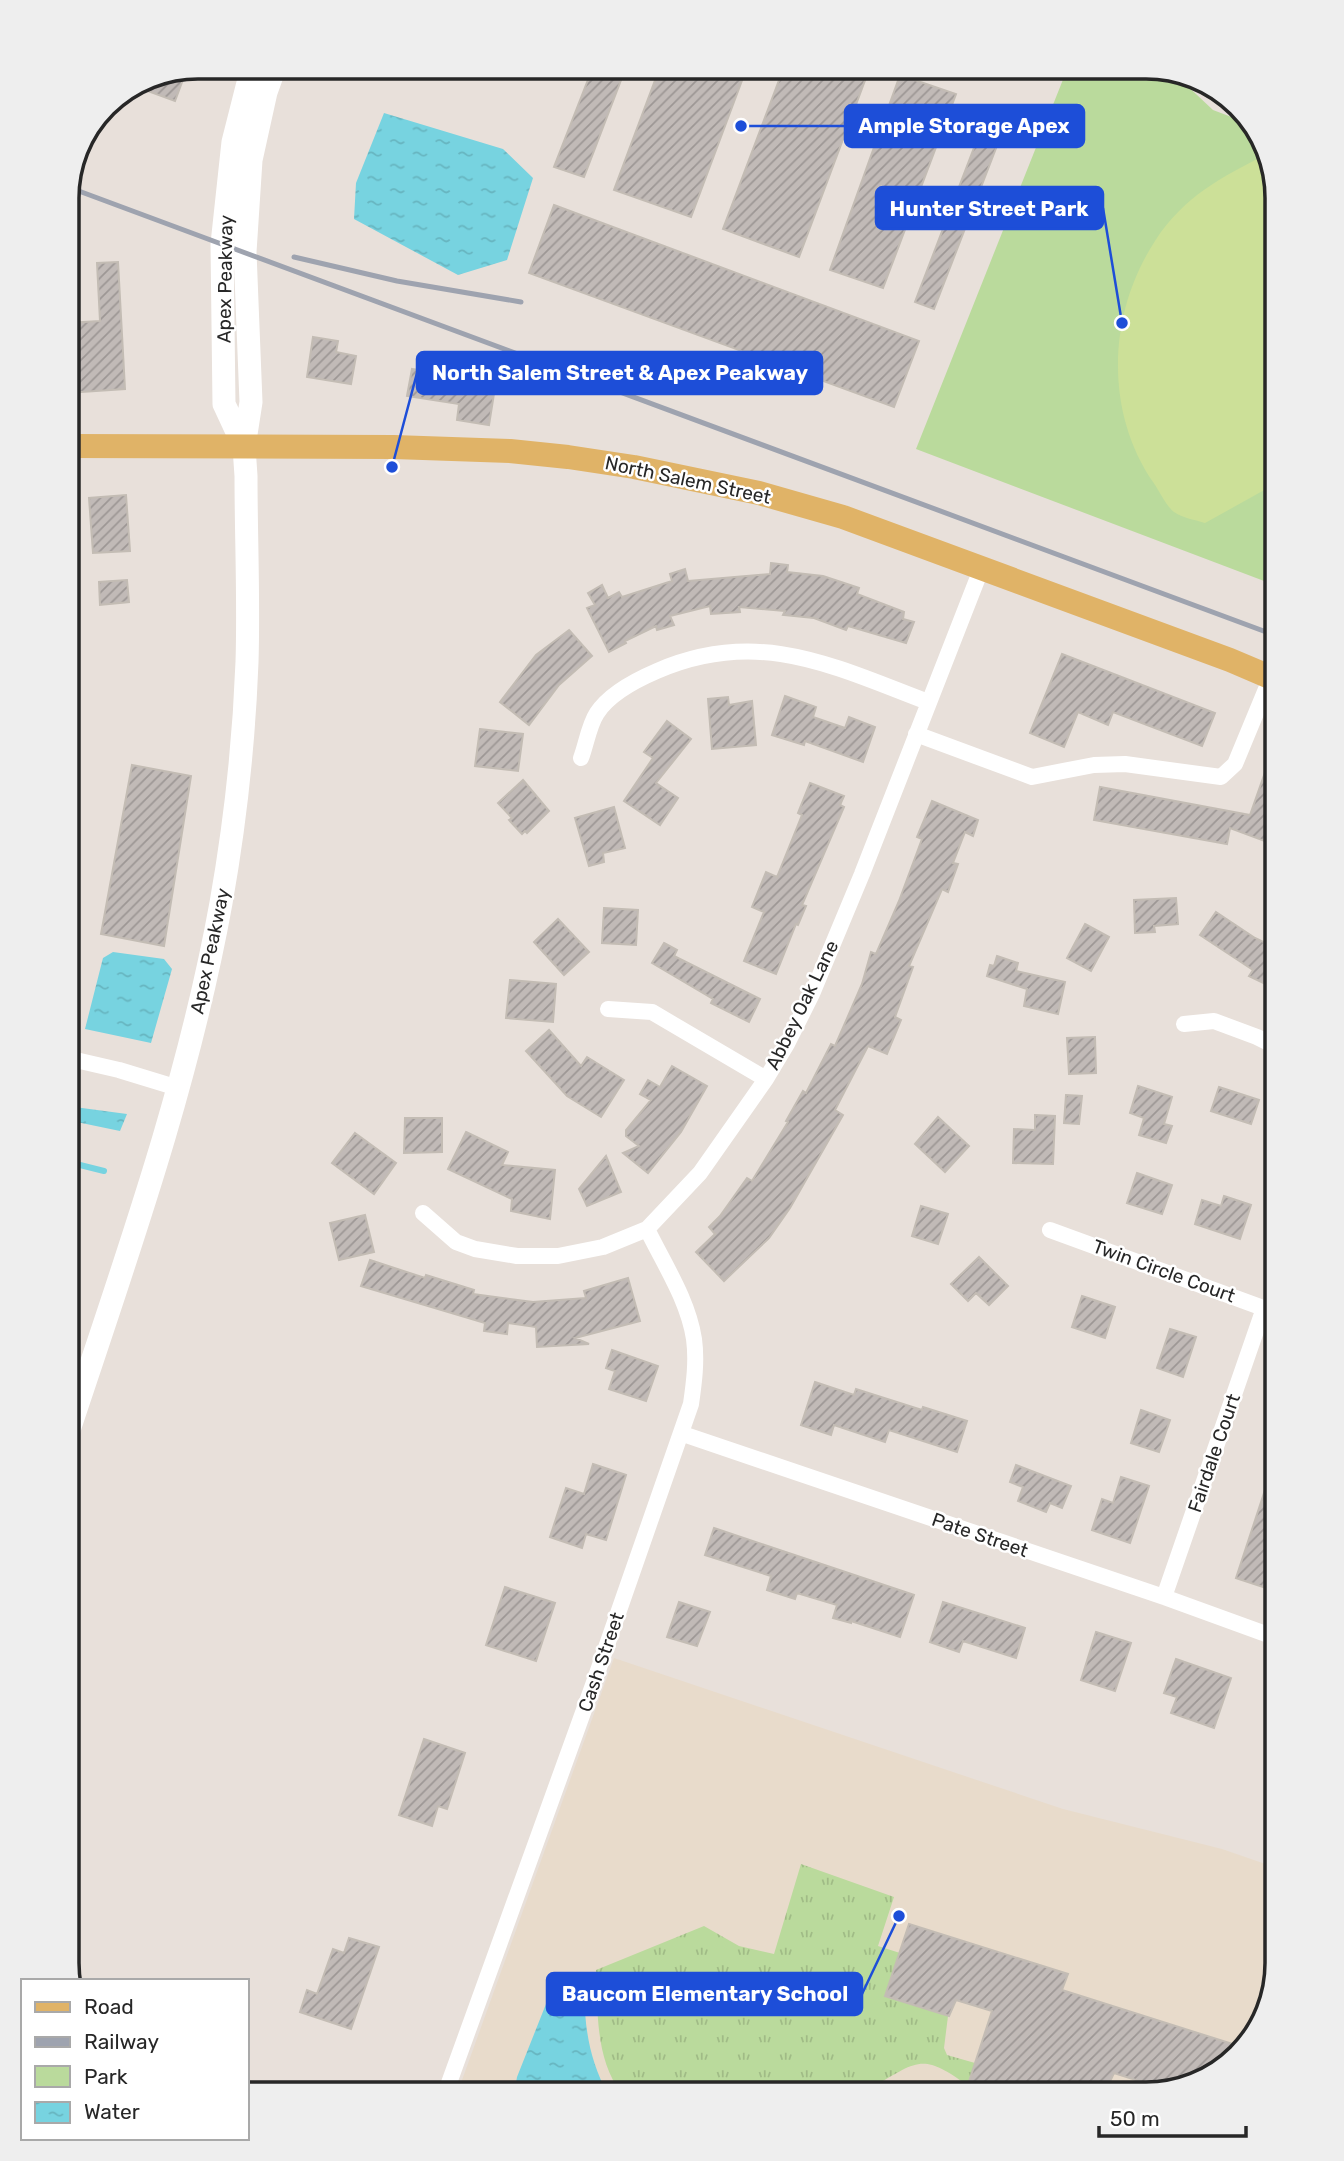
<svg xmlns="http://www.w3.org/2000/svg" width="1344" height="2161" font-family="Rubik,sans-serif">
  <defs>
    <pattern id="grass-tufts" width="24" height="20" patternUnits="userSpaceOnUse" patternTransform="scale(1.75)"><rect width="24" height="20" fill="#bada9c"/><path d="M3 7l-1-3M5 7V3M7 7l1-3M15 17l-1-3M17 17v-4M19 17l1-3" fill="none" stroke="#a0bb86"/></pattern>
    <pattern id="water-ripples" width="26" height="14" patternUnits="userSpaceOnUse" patternTransform="scale(1.75)"><rect width="26" height="14" fill="#77d3e0"/><path d="M2 4q2-2 4 0t4 0M15 11q2-2 4 0t4 0" fill="none" stroke="#67b5c0"/></pattern>
    <pattern id="building-hatch" width="6" height="6" patternUnits="userSpaceOnUse" patternTransform="scale(1.75)"><rect width="6" height="6" fill="#c1bab7"/><path d="M-1 1l2-2M0 6l6-6M5 7l2-2" fill="none" stroke="#9d9795"/></pattern>
  </defs>
  <rect width="100%" height="100%" fill="#e8e0da"/>
  <path fill="#e8dbcb" d="M614 1658 1063 1809 1222 1849 1277 1868V1964L1260 2029 1205 2081 1147 2094H457Z"/>
  <path fill="url(#grass-tufts)" d="M801 1864 894 1897 878 1946 900 1953 885 1996 948 2016 944 2048 947 2055 975 2063 968 2086C922 2052 918 2061 873 2087L872 2094H622C595 2059 598 2013 596 1970L704 1926 739 1946 774 1954Z"/>
  <path fill="#bada9c" d="M1068 67H1149L1180 79 1213 110 1250 124 1264 139 1277 197V586L916 449Z"/>
  <path fill="#cce098" d="M1267 154 1277 197V483L1205 523C1196 520 1182 518 1174 512 1166 506 1159 490 1153 482 1104 410 1108 313 1155 241 1184 196 1222 177 1267 154Z"/>
  <path fill="url(#water-ripples)" d="M384 113 503 149 533 178 507 260 458 275 354 219 356 183Z
    M113 952 164 959 172 969 151 1043 85 1029 103 958Z
    M67 1106 127 1114 120 1131 67 1120Z
    M576 1973 585 1979C583 2020 588 2058 608 2094H514L517 2077 546 2004Z"/>
  <g fill="none" stroke-linecap="round" stroke-linejoin="round">
    <path stroke="#77d3e0" stroke-width="6" d="M67 1163 68 1162 104 1171"/>
  </g>
  <path fill="url(#building-hatch)" stroke="#c3bcb4" stroke-width="2" d="M593 67H626L584 177 554 167Z
    M660 67H747L691 217 614 190Z
    M784 67H870L799 257 723 229Z
    M187 69 175 101 134 86 148 76Z
    M900 75 956 94 883 288 830 270Z
    M990 106 1010 112 934 309 915 302Z
    M554 205 919 341 894 407 529 273Z
    M118 262 125 389 67 393V323L100 321 97 263Z
    M313 337 338 341 336 352 356 356 351 384 307 377Z
    M412 369 496 381 489 425 457 420 459 404 407 396Z
    M126 495 130 551 93 553 89 498Z
    M771 563 788 565 787 572 823 576 859 588 857 594 904 612 903 619 914 622 906 643 848 626 846 630 814 618 783 615 785 611 739 607 740 612 711 614 710 606 670 616 674 625 657 630 656 626 625 641 626 643 609 652 587 608 595 605 588 593 602 585 608 598 619 592 622 597 672 581 670 574 685 569 688 581 770 574Z
    M127 580 129 602 100 605 99 582Z
    M569 630 592 656 559 685 529 725 500 702 536 655Z
    M1062 654 1215 713 1202 746 1113 712 1108 725 1078 712 1064 747 1030 733Z
    M785 696 816 707 813 717 845 728 849 717 875 727 863 762 805 741 804 745 772 735Z
    M728 697 729 705 752 701 756 745 712 749 708 699Z
    M667 721 691 739 656 783 678 798 660 825 624 801 653 758 644 752Z
    M480 729 523 734 518 771 475 766Z
    M1275 744H1278V846L1230 828 1227 844 1094 820 1100 787 1250 815Z
    M132 765 191 776 164 946 101 934Z
    M523 780 549 811 527 833 525 831 522 834 509 820 512 818 498 803Z
    M810 783 844 796 840 805 844 807 802 905 806 906 798 925 796 924 776 974 744 961 764 912 752 907 766 872 777 877 802 815 798 813Z
    M932 801 978 820 973 836 965 832 953 863 958 864 948 892 942 889 909 966 913 967 895 1017 901 1020 887 1054 868 1046 835 1110 843 1115 790 1208 769 1238 724 1281 696 1252 715 1234 709 1227 720 1216 747 1178 752 1181 788 1122 786 1121 803 1091 806 1093 831 1044 835 1046 862 984 871 952 876 954 899 901 922 839 917 837Z
    M614 807 625 848 603 853 604 862 589 866 575 818Z
    M1176 898 1178 924 1154 926 1155 932 1135 933 1134 900Z
    M604 908 638 910 636 945 602 943Z
    M1216 912 1255 938 1278 949V990L1249 976 1253 970 1200 935Z
    M558 919 589 952 564 975 534 942Z
    M1085 924 1109 937 1091 971 1067 958Z
    M664 943 677 950 674 956 760 999 749 1022 711 1003 713 999 652 963Z
    M997 956 1018 963 1016 971 1065 982 1058 1014 1024 1006 1027 989 987 976 990 965 994 966Z
    M510 980 556 984 553 1022 506 1018Z
    M549 1030 581 1066 587 1057 624 1080 601 1117 567 1096 526 1051Z
    M1095 1037 1096 1073 1069 1074 1067 1038Z
    M672 1066 707 1086 681 1132 648 1173 623 1153 639 1146 626 1136V1130L651 1100 640 1094 648 1080 660 1087Z
    M1138 1086 1172 1097 1164 1124 1172 1126 1166 1143 1139 1135 1144 1118 1130 1113Z
    M1219 1087 1259 1100 1251 1124 1211 1111Z
    M1066 1095 1082 1096 1079 1124 1064 1123Z
    M1035 1115 1055 1116 1053 1164 1013 1163 1014 1129 1035 1130Z
    M938 1117 969 1146 945 1172 915 1144Z
    M405 1118H442V1152L404 1153Z
    M466 1132 508 1152 502 1165 555 1170 550 1219 511 1211 512 1199 448 1169Z
    M355 1133 396 1163 374 1194 332 1163Z
    M606 1156 621 1192 587 1206 579 1189Z
    M1137 1173 1172 1185 1162 1214 1127 1203Z
    M1224 1196 1251 1205 1240 1239 1195 1224 1202 1200 1221 1206Z
    M921 1206 948 1214 938 1244 912 1236Z
    M365 1215 374 1252 339 1260 330 1223Z
    M979 1257 1008 1286 989 1305 976 1293 968 1301 951 1284Z
    M370 1260 425 1278 426 1275 474 1290 473 1294 533 1302 586 1298 584 1291 628 1278 640 1321 575 1338 589 1344 537 1347 536 1327 508 1323 507 1334 484 1331 485 1323 361 1286Z
    M1082 1296 1115 1307 1105 1338 1072 1327Z
    M1170 1329 1196 1337 1183 1377 1157 1368Z
    M612 1350 658 1366 646 1401 609 1389 615 1371 606 1368Z
    M815 1382 854 1395 856 1389 922 1410 923 1407 967 1421 957 1452 889 1430 885 1442 834 1425 831 1435 801 1425Z
    M1141 1410 1170 1420 1159 1452 1131 1443Z
    M593 1464 626 1475 606 1540 586 1534 582 1548 550 1537 566 1488 584 1494Z
    M1016 1465 1071 1486 1062 1508 1050 1503 1046 1512 1018 1501 1023 1487 1010 1482Z
    M1121 1477 1149 1486 1130 1543 1092 1530 1102 1499 1113 1503Z
    M1265 1490 1278 1494V1573L1272 1590 1236 1578Z
    M714 1528 914 1595 900 1637 851 1621V1623L833 1618 837 1605 797 1593 795 1599 767 1590 771 1576 705 1555Z
    M505 1587 555 1603 536 1661 486 1645Z
    M679 1602 710 1612 697 1646 667 1637Z
    M943 1602 1025 1628 1016 1658 963 1641 959 1652 930 1642Z
    M1096 1632 1131 1643 1115 1691 1081 1680Z
    M1176 1659 1231 1678 1214 1728 1171 1713 1177 1697 1164 1693Z
    M424 1739 465 1753 447 1809 438 1806 432 1826 399 1815Z
    M909 1924 1068 1974 1062 1990 1242 2047 1205 2081 1167 2090 1114 2073 1104 2094H965L992 2011 956 2000 949 2016 885 1996Z
    M349 1938 379 1947 351 2029 300 2012 307 1990 317 1994 333 1949 344 1953Z"/>
  <g fill="none" stroke-linecap="round" stroke-linejoin="round">
    <path stroke="#fff" stroke-width="16" d="M916 734 1032 777 1094 765 1125 764 1221 777 1235 764 1271 677
      M581 758C586 745 589 725 597 713 610 693 636 680 657 671 758 627 833 666 928 702
      M608 1009 652 1012 766 1079
      M1184 1024 1214 1021 1257 1037 1277 1047
      M67 1058 119 1070 178 1088
      M423 1213 456 1242 475 1249 517 1256H558L603 1247 647 1229 700 1173 766 1079 787 1044 812 994 862 874 982 567
      M1050 1230 1277 1313
      M683 1434 1164 1597 1277 1638
      M1164 1597 1264 1308
      M445 2094 593 1685 691 1404C694 1383 697 1361 694 1339 688 1300 664 1264 647 1229"/>
    <path stroke="#fff" stroke-width="23" d="M244 447 224 404 222 244 233 142 252 67
      M67 1436C125 1261 188 1086 221 903 235 824 244 742 247 662 249 600 246 538 246 476L244 447 251 402 245 252 251 160 266 92 275 67"/>
    <path stroke="#e0b367" stroke-width="24" d="M67 446 394 447 510 451 568 457 634 467 759 493 843 517 1230 660 1277 680"/>
    <path stroke="#9ea3af" stroke-width="5" d="M68 187 1277 636
      M294 257 397 281 521 302"/>
  </g>
  <g text-anchor="middle" dominant-baseline="central" stroke-width="5" stroke-linejoin="round" paint-order="stroke">
    <g font-size="19" fill="#272727" stroke="#fff">
      <text transform="translate(225 279) rotate(-89)">Apex Peakway</text>
      <text transform="translate(688 480) rotate(12)">North Salem Street</text>
      <text transform="translate(210 951) rotate(-78)">Apex Peakway</text>
      <text transform="translate(802 1005) rotate(-64)">Abbey Oak Lane</text>
      <text transform="translate(1164 1271) rotate(20)">Twin Circle Court</text>
      <text transform="translate(1214 1453) rotate(-71)">Fairdale Court</text>
      <text transform="translate(980 1535) rotate(19)">Pate Street</text>
      <text transform="translate(601 1662) rotate(-71)">Cash Street</text>
    </g>
  </g>
  <path d="M0 0H1344V2161H0ZM198 79H1146A119 119 0 0 1 1265 198V1963A119 119 0 0 1 1146 2082H198A119 119 0 0 1 79 1963V198A119 119 0 0 1 198 79Z" fill="#eee" fill-rule="evenodd"/>
  <path fill="none" stroke="#272727" stroke-width="3.5" d="M198 79H1146A119 119 0 0 1 1265 198V1963A119 119 0 0 1 1146 2082H198A119 119 0 0 1 79 1963V198A119 119 0 0 1 198 79Z"/>
  <path fill="none" stroke="#1d4ed8" stroke-width="2.5" d="M741 126L845 126M1122 323L1103 208M392 467L417 373M899 1916L862 1994"/>
  <g fill="#1d4ed8" stroke="#fff" stroke-width="2.5">
    <circle cx="741" cy="126" r="7"/>
    <circle cx="1122" cy="323" r="7"/>
    <circle cx="392" cy="467" r="7"/>
    <circle cx="899" cy="1916" r="7"/>
  </g>
  <g fill="#1d4ed8" stroke="#1d4ed8" stroke-width="2.5">
    <rect x="845" y="105" width="239" height="42" rx="7"/>
    <rect x="876" y="187" width="227" height="42" rx="7"/>
    <rect x="417" y="352" width="405" height="42" rx="7"/>
    <rect x="547" y="1973" width="315" height="42" rx="7"/>
  </g>
  <g font-size="21" text-anchor="middle" font-weight="bold" fill="#fff">
    <text x="964" y="133">Ample Storage Apex</text>
    <text x="989" y="216">Hunter Street Park</text>
    <text x="620" y="380">North Salem Street &amp; Apex Peakway</text>
    <text x="705" y="2001">Baucom Elementary School</text>
  </g>
  <rect x="21" y="1979" width="228" height="161" fill="#ffffff" stroke="#a9a9a9" stroke-width="2"/>
  <rect x="35" y="2002" width="35" height="10" fill="#e0b367" stroke="#a9a9a9" stroke-width="2"/>
  <text x="84" y="2014" font-size="21" fill="#272727">Road</text>
  <rect x="35" y="2037" width="35" height="10" fill="#9ea3af" stroke="#a9a9a9" stroke-width="2"/>
  <text x="84" y="2049" font-size="21" fill="#272727">Railway</text>
  <rect x="35" y="2066" width="35" height="21" fill="#bada9c" stroke="#a9a9a9" stroke-width="2"/>
  <text x="84" y="2084" font-size="21" fill="#272727">Park</text>
  <rect x="35" y="2102" width="35" height="21" fill="url(#water-ripples)" stroke="#a9a9a9" stroke-width="2"/>
  <text x="84" y="2119" font-size="21" fill="#272727">Water</text>
  <path d="M1099 2126v10h147v-10" fill="none" stroke="#272727" stroke-width="3.5"/>
  <text x="1110" y="2126" font-size="21" fill="#272727" stroke="#ffffff" stroke-width="5" paint-order="stroke">50 m</text>
</svg>
